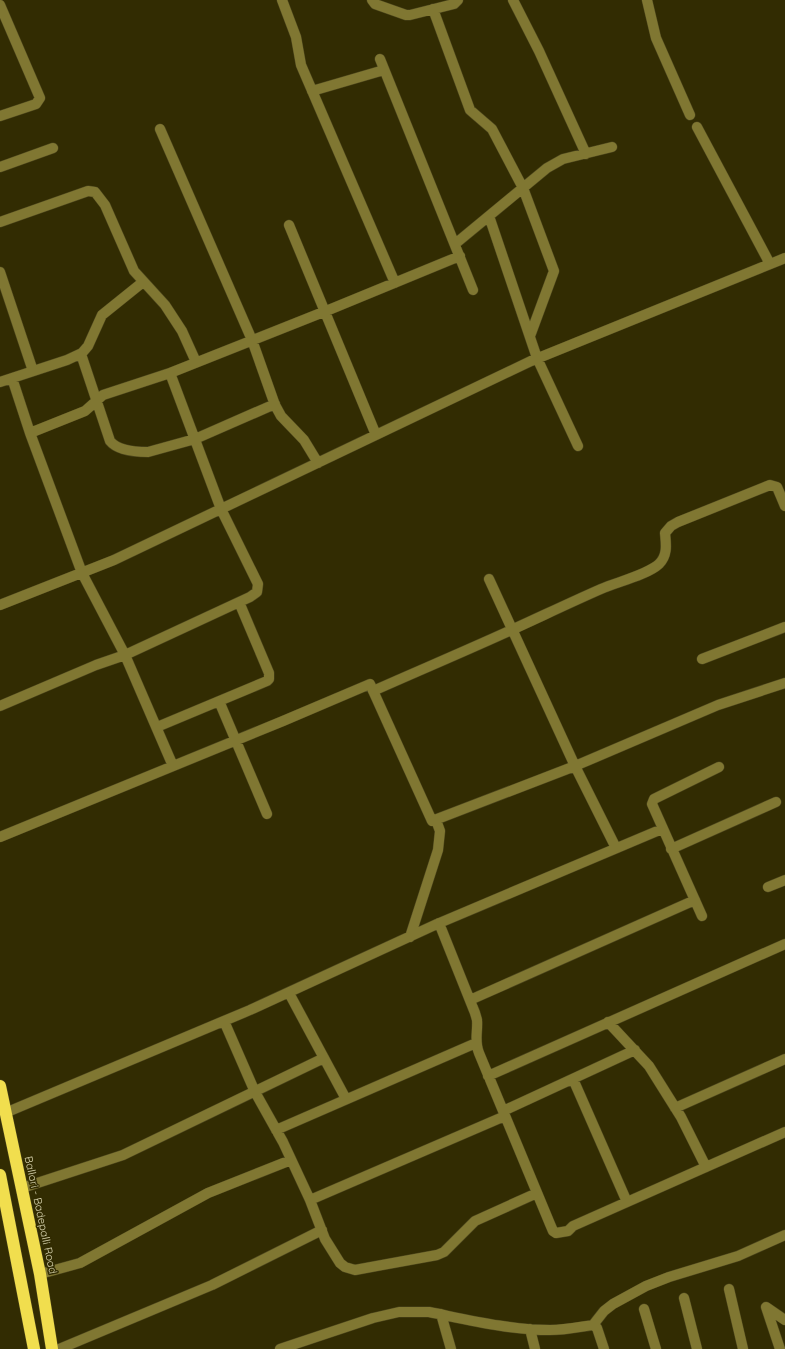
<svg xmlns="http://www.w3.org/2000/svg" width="785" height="1349" font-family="Quicksand,sans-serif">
  <rect width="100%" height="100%" fill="#322c02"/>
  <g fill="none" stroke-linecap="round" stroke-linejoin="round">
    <g stroke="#4d471e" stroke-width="11">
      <path id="minor" d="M282 0 296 37 301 65 395 283
        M372 0 375 4 406 15H410L454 4 458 0
        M513 0 539 51 586 154
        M647 0 656 38 690 115
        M0 5 40 98 36 104 0 116
        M433 9 470 110 492 129 523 188 554 271 530 336
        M380 59 473 290
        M312 91 384 70
        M697 127 770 264
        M160 129 252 340 275 405 281 416 304 440 318 463
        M0 167 53 148
        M489 216 537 358 578 446
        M0 222 88 191 95 192 105 205 134 271 165 305 182 331 196 362
        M289 225 376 435
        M455 244 547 168 563 159 612 147
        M0 272 33 371
        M81 354 110 441C118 451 137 452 148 452L195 439 275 404
        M12 378 30 433 82 573 125 655 173 766
        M0 382 67 360 82 353 88 346 102 315 143 282
        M30 433 85 411 103 395 170 373 331 309 460 256
        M489 579 575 766 616 848
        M0 605 114 560 531 361 785 258
        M702 659 785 627
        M373 691C418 671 463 652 507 632 538 618 569 603 601 589 617 582 647 575 659 564 668 555 666 544 665 533L671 526 678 522 770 485 777 487 785 506
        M219 701 267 814
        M0 706 96 665 125 655 250 597 257 592 258 584 221 509 170 373
        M157 727 267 681 269 679V673L239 602
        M0 837 283 721 370 684 432 821 575 766 718 705 785 683
        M671 849 776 802
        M768 887 785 880
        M702 916 652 804 654 799 719 767
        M439 923 473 1008C475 1012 476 1016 477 1020 478 1032 474 1041 479 1053L550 1224 553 1231 556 1233 568 1231 573 1226 785 1132
        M410 937 438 850 440 831 436 820
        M289 993 346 1099
        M470 1000 695 900
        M224 1021 255 1092 283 1142 310 1200 325 1239 340 1263 345 1267 355 1270 437 1255 444 1252 475 1221 537 1193
        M608 1022 649 1066 681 1117 706 1167
        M488 1076 785 944
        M573 1079 627 1202
        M675 1108 785 1059
        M503 1111 635 1050
        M5 1113 250 1010 437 924 662 829
        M276 1130 476 1043
        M22 1188 123 1155 324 1058
        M310 1200 505 1116
        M40 1274 80 1263 208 1193 291 1160
        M729 1289 743 1349
        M684 1298 697 1349
        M644 1309 656 1349
        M441 1314 451 1349
        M593 1325 604 1311 613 1304 646 1286 669 1277 738 1256 785 1235
        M530 1329 535 1349
        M59 1349 212 1285 322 1230
        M280 1349 373 1318 399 1312H429C469 1320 510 1330 550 1330 565 1330 579 1327 593 1325L597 1328 604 1349
        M780 1349 766 1307 785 1320"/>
    </g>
    <g stroke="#4d471e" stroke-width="13">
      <path id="highway" d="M0 1086 40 1274 52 1349
        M0 1175 34 1349"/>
    </g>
    <use href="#minor" stroke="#807732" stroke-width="10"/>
    <use href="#highway" stroke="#f1de4e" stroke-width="12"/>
  </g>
  <g text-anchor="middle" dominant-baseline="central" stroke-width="3" stroke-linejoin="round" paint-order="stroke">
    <g font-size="11" fill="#dad6b1" stroke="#322c02">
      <text transform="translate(41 1215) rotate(78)">Ballari - Badepalli Road</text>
    </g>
  </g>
</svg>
